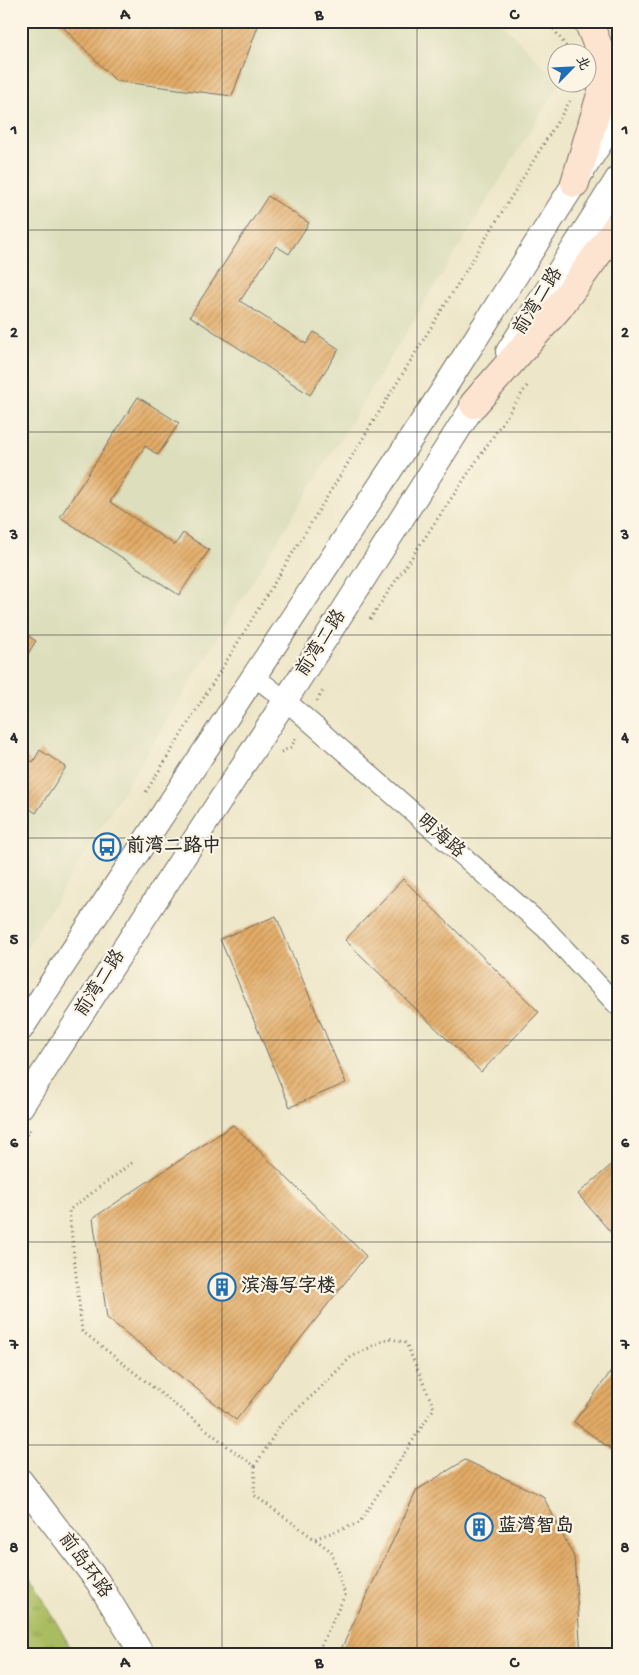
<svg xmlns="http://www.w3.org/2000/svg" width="639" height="1675" font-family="'Gochi Hand','LXGW WenKai TC',sans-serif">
  <defs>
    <pattern id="park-tufts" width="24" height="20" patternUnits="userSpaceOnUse" patternTransform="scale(1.25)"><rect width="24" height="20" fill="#aabc60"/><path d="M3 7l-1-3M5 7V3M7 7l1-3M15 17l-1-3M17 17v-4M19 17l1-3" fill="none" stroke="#8b994f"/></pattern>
    <pattern id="building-hatch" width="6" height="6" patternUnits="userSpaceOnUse" patternTransform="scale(1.25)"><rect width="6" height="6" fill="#e3ac67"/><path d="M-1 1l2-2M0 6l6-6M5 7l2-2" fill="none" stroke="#b88c55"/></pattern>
  </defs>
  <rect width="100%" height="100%" fill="#fcf5e5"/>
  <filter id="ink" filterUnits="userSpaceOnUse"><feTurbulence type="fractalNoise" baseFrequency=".02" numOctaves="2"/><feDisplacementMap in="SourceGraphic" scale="10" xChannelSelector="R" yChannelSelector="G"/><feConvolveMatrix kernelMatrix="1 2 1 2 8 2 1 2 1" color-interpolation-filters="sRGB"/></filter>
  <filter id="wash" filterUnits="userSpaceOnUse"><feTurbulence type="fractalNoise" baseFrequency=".0096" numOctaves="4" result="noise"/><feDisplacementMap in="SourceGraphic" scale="20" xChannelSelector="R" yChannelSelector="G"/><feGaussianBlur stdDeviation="1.12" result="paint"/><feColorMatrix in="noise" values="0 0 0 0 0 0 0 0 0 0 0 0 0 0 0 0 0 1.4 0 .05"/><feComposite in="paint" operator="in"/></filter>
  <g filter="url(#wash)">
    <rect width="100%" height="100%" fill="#ede6c8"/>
    <path fill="#dcdebc" d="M21 21H500L556 80V82L560 83 21 957Z"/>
    <path fill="url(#park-tufts)" stroke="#6a7446" d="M21 1560 74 1654H21Z"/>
    <g id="blocks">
      <path fill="url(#building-hatch)" d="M57 21H260L232 96 116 81Z
        M268 196 309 223 289 254 276 246 240 301 306 344 314 332 339 349 310 395 190 316Z
        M138 397 179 423 158 455 145 446 110 502 175 545 183 533 209 550 179 595 60 517Z
        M21 631 36 641 21 664Z
        M40 750 66 767 36 813 21 803V754L33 762Z
        M403 879 539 1012 481 1072 345 940Z
        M276 916 346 1083 290 1107 220 939Z
        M233 1125 366 1256 236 1420 107 1318 93 1218Z
        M618 1159V1241L578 1194Z
        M618 1362V1454L574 1422Z
        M465 1460 543 1496 574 1557 581 1654H344L342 1647 417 1490Z"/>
    </g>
  </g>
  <g filter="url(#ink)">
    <use href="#blocks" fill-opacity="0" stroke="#6f6c62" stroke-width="1"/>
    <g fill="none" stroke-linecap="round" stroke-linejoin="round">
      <g stroke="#6f6c62" stroke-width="21">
        <path id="minor" d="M254 676 285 700 545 928 618 1006"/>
      </g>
      <g stroke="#6f6c62" stroke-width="26">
        <path id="tertiary" d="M508 352 618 178
          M21 1029 445 387 618 115
          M21 1107 331 630 484 389
          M21 1481 98 1582 142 1654"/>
      </g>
      <g stroke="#6f6c62" stroke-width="30">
        <path id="secondary" d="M575 183 608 71 588 21
          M474 404 559 307 618 226"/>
      </g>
      <path stroke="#6f6c62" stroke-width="3" stroke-dasharray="1 4" stroke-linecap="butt" d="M548 21 570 52
        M370 619 527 386
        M317 701 324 689
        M281 752 291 747 297 737
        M146 792 570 101
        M21 1143 30 1129
        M132 1163 69 1210 82 1331 236 1453 255 1466 254 1495 331 1551 345 1595 317 1654
        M255 1466 281 1424 315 1393 351 1357 389 1338 406 1343 434 1408 359 1523 314 1539"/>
      <use href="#minor" stroke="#fff" stroke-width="19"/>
      <use href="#tertiary" stroke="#fff" stroke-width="24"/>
      <use href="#secondary" stroke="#fde4d1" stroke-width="28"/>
    </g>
  </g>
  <path fill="none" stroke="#2b2b2b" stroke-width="1" stroke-opacity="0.55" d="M222 21V1654M417 21V1654M21 230H618M21 432H618M21 635H618M21 838H618M21 1040H618M21 1242H618M21 1445H618"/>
  <defs>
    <g id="bus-ring" transform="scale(1.4375)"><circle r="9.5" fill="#fcf5e5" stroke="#1f6fb2" stroke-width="1.5"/><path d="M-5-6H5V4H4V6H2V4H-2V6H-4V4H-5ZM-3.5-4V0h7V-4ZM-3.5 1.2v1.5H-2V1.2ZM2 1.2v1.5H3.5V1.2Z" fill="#1f6fb2"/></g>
    <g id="building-ring" transform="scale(1.4375)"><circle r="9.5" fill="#fcf5e5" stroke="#1f6fb2" stroke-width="1.5"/><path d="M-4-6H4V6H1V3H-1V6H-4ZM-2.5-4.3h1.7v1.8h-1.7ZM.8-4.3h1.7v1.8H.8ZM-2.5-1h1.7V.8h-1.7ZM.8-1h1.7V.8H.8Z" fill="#1f6fb2"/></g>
  </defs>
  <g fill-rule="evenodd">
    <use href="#bus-ring" x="107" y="847"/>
    <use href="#building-ring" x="222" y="1287"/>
    <use href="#building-ring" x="479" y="1527"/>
  </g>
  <g text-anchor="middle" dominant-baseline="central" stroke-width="4.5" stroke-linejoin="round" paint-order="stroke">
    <g font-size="19" fill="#2b2b2b" stroke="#fcf5e5">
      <text transform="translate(539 302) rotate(-58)">前湾二路</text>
      <text transform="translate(322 644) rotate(-57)">前湾二路</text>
      <text transform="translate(440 837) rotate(41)">明海路</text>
      <text transform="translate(101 984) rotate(-57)">前湾二路</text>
      <text transform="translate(84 1566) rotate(54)">前岛环路</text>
    </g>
    <g font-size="19" font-weight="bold" fill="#2b2b2b" stroke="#fcf5e5" text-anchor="start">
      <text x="126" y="847">前湾二路中</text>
      <text x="241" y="1287">滨海写字楼</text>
      <text x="498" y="1527">蓝湾智岛</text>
    </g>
  </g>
  <rect width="639" height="1675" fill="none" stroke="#fcf5e5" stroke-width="55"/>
  <g transform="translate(572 68) rotate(66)"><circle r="24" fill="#fcf5e5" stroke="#a8a49b"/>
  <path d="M0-4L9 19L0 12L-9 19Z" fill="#1f6fb2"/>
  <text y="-8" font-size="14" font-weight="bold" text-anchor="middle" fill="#2b2b2b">北</text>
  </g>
  <rect x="28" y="28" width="584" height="1620" fill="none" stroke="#2b2b2b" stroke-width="2"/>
  <g font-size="16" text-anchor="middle" font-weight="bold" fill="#2b2b2b">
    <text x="125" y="19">A</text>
    <text x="319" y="19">B</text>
    <text x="514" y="19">C</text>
    <text x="14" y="134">1</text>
    <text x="625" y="134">1</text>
    <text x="14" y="337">2</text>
    <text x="625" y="337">2</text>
    <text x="14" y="539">3</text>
    <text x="625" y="539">3</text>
    <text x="14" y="742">4</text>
    <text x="625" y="742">4</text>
    <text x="14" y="944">5</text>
    <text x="625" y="944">5</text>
    <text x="14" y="1147">6</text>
    <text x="625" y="1147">6</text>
    <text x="14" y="1349">7</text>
    <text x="625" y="1349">7</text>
    <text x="14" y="1552">8</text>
    <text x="625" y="1552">8</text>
    <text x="125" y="1667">A</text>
    <text x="319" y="1667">B</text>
    <text x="514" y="1667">C</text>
  </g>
</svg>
